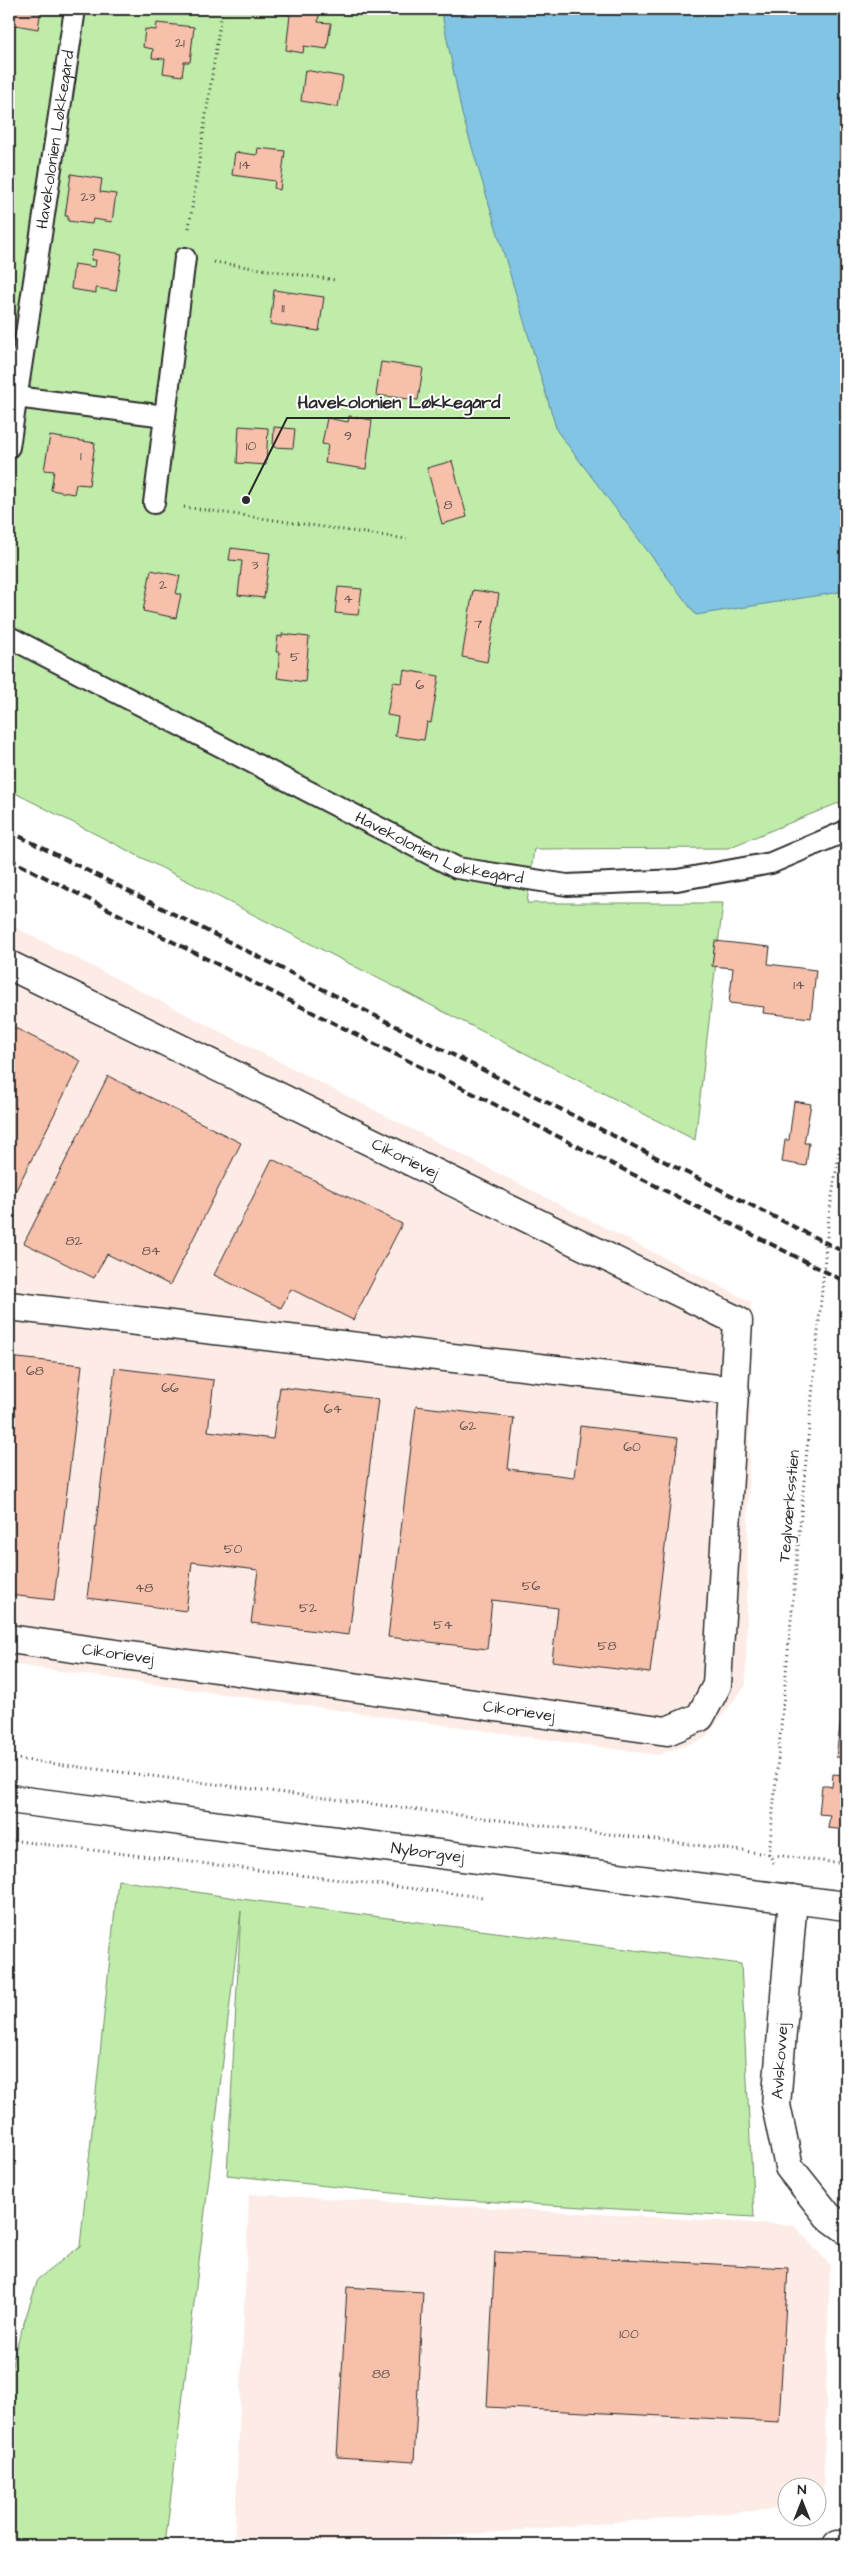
<svg xmlns="http://www.w3.org/2000/svg" width="855" height="2554" font-family="'Architects Daughter',sans-serif">
  <rect width="100%" height="100%" fill="#fff"/>
  <filter id="ink" filterUnits="userSpaceOnUse"><feTurbulence type="fractalNoise" baseFrequency=".02" numOctaves="2"/><feDisplacementMap in="SourceGraphic" scale="10" xChannelSelector="R" yChannelSelector="G"/><feConvolveMatrix kernelMatrix="1 2 1 2 8 2 1 2 1" color-interpolation-filters="sRGB"/></filter>
  <g filter="url(#ink)">
    <path fill="#fdece6" d="M9 924 751 1302 746 1685 704 1739 658 1755 9 1664Z
      M249 2194 794 2225 830 2265 823 2505H818V2486H788L787 2508 340 2545H234Z"/>
    <path fill="#bfeca9" stroke="#758c6a" d="M9 9H516L846 591V800L728 848 534 849 527 903H723L695 1140 9 790Z
      M118 1880 242 1899 741 1964 754 2217 446 2199 227 2175 241 1911 165 2545H9V2385L14 2354 38 2279 80 2246Z"/>
    <path fill="#82c4e3" stroke="#5f8799" d="M441 9H846V591L696 615 557 431 462 114Z"/>
    <path fill="#f7c0ab" stroke="#2b2b2b" d="M9 9H41L38 29 10 24 9 29Z
      M282 9H320L318 22 331 23 327 49 304 46 303 53 286 50 290 15 281 14Z
      M157 23 194 27 190 62H184L182 76 163 73 165 59 152 58 153 49 143 47 145 29 156 30Z
      M305 70 343 77 338 107 301 101Z
      M9 86 14 87 10 119H9Z
      M258 148 285 151 280 190 274 188 275 181 232 175 235 152 257 155Z
      M71 174 102 179 100 192 116 194 112 222 93 219 92 224 68 221V216H65Z
      M9 177 16 179 10 220H9Z
      M93 249 122 254 116 291 96 288V293L71 289 74 264 95 267 96 260H91Z
      M274 290 324 297 319 331 270 324Z
      M381 362 423 368 418 400 376 395Z
      M349 416 372 420 366 469 325 463 328 445 322 444 327 418 348 422Z
      M239 426 268 428 266 465 237 463Z
      M274 427 295 429 293 448 273 447Z
      M50 436 95 443 89 485 76 484 74 494 51 490 54 471 44 470Z
      M452 461 467 517 442 524 427 468Z
      M231 548 270 553 264 598 238 595 242 561 229 560Z
      M151 570 180 576 176 594H181L176 618 143 611Z
      M338 587 362 589 358 615 335 613Z
      M473 590 499 594 487 662 462 657Z
      M282 634 309 637 305 682 277 678 280 652H276L278 636 282 637Z
      M404 670 439 676 431 723 427 722 424 740 395 736 398 717 387 715 393 682 402 683Z
      M715 941 770 947 768 964 816 970 811 1018 763 1013 764 1007 729 1003 733 968 712 966Z
      M9 1025 81 1061 9 1204Z
      M108 1076 241 1143 170 1285 107 1254 94 1278 24 1243Z
      M794 1101 811 1104 804 1143H809L806 1166 782 1162 785 1140H789Z
      M272 1159 402 1224 353 1320 291 1289 281 1308 214 1275Z
      M9 1357 82 1365 54 1600 9 1595Z
      M115 1368 214 1380 208 1431 273 1439 280 1387 378 1399 349 1635 251 1623 258 1570 192 1562 186 1611 87 1598Z
      M416 1406 514 1418 508 1469 574 1477 580 1426 678 1438 650 1673 552 1661 558 1608 492 1600 487 1649 388 1637Z
      M842 1711 846 1712V1758L836 1757Z
      M833 1774 846 1775V1830L828 1828 830 1815 819 1814 822 1785 832 1787Z
      M495 2252 788 2268 779 2422 487 2407Z
      M347 2287 423 2292 414 2462 337 2457Z"/>
    <g fill="none" stroke-linecap="round" stroke-linejoin="round">
      <g stroke="#2b2b2b" stroke-width="24">
        <g id="service">
          <path d="M16 397 165 416"/>
          <path id="s1" d="M9 447 75 9"/>
          <path d="M154 503 185 258"/>
          <path id="s2" d="M9 637 457 868 567 885 677 880 771 863 846 831"/>
        </g>
      </g>
      <g stroke="#2b2b2b" stroke-width="31">
        <g id="minor">
          <path id="s3" d="M9 965 738 1321 717 1685 700 1717 667 1731 9 1639"/>
          <path d="M9 1306 735 1391"/>
          <path d="M793 1899 776 2105 789 2167 828 2216 846 2229"/>
          <path d="M837 2545H846"/>
        </g>
      </g>
      <g stroke="#2b2b2b" stroke-width="31">
        <g id="secondary">
          <path id="s4" d="M9 1799 846 1906"/>
        </g>
      </g>
      <path stroke="#2b2b2b" stroke-width="3" stroke-dasharray="1 4" stroke-linecap="butt" d="M189 228 222 9
        M214 262 335 280
        M184 507 407 539
        M9 1758 846 1864
        M9 1840 482 1897
        M774 1863 769 1854 829 1215 846 1110"/>
      <use href="#service" stroke="#fff" stroke-width="20"/>
      <use href="#minor" stroke="#fff" stroke-width="28"/>
      <use href="#secondary" stroke="#fff" stroke-width="28"/>
      <path stroke="#2b2b2b" stroke-width="4" stroke-dasharray="8 4" stroke-linecap="butt" d="M9 831 846 1253
        M9 859 846 1282"/>
    </g>
  </g>
  <g text-anchor="middle" dominant-baseline="central" stroke-width="4" stroke-linejoin="round" paint-order="stroke">
    <g font-size="14" fill="#5e504b">
      <text x="180" y="43">21</text>
      <text x="245" y="165">14</text>
      <text x="88" y="197">23</text>
      <text x="283" y="308">11</text>
      <text x="348" y="436">9</text>
      <text x="251" y="446">10</text>
      <text x="81" y="456">1</text>
      <text x="448" y="505">8</text>
      <text x="255" y="565">3</text>
      <text x="163" y="585">2</text>
      <text x="348" y="599">4</text>
      <text x="478" y="624">7</text>
      <text x="295" y="657">5</text>
      <text x="420" y="685">6</text>
      <text x="799" y="985">14</text>
      <text x="74" y="1241">82</text>
      <text x="151" y="1251">84</text>
      <text x="35" y="1371">68</text>
      <text x="170" y="1388">66</text>
      <text x="333" y="1409">64</text>
      <text x="468" y="1426">62</text>
      <text x="632" y="1447">60</text>
      <text x="233" y="1549">50</text>
      <text x="531" y="1586">56</text>
      <text x="144" y="1588">48</text>
      <text x="308" y="1608">52</text>
      <text x="443" y="1625">54</text>
      <text x="607" y="1646">58</text>
      <text x="629" y="2334">100</text>
      <text x="381" y="2374">88</text>
    </g>
    <g font-size="16" fill="#2b2b2b" stroke="#fff">
      <text stroke="none"><textPath href="#s1" startOffset="311">Havekolonien Løkkegård</textPath></text>
      <text stroke="none"><textPath href="#s2" startOffset="481">Havekolonien Løkkegård</textPath></text>
      <text stroke="none"><textPath href="#s3" startOffset="441">Cikorievej</textPath></text>
      <text transform="translate(789 1506) rotate(-85)">Teglværksstien</text>
      <text transform="translate(118 1654) rotate(8)">Cikorievej</text>
      <text transform="translate(519 1711) rotate(8)">Cikorievej</text>
      <text stroke="none"><textPath href="#s4" startOffset="422">Nyborgvej</textPath></text>
      <text transform="translate(780 2061) rotate(-86)">Avlskovvej</text>
    </g>
  </g>
  <path fill="none" stroke="#2b2b2b" stroke-width="2" d="M246 500L287 418H510"/>
  <circle fill="#2b2b2b" stroke="#fff" stroke-width="2" cx="246" cy="500" r="5"/>
  <g font-size="18" text-anchor="middle" font-weight="bold" fill="#2b2b2b" stroke="#fff" stroke-width="4" stroke-linejoin="round" paint-order="stroke">
    <text x="399" y="408">Havekolonien Løkkegård</text>
  </g>
  <rect width="855" height="2554" fill="none" stroke="#fff" stroke-width="30"/>
  <rect x="15" y="15" width="825" height="2524" fill="none" stroke="#2b2b2b" stroke-width="2" filter="url(#ink)"/>
  <g transform="translate(802 2502)"><circle r="24" fill="#ffffff" stroke="#aaaaaa"/>
  <path d="M0-4L9 19L0 12L-9 19Z" fill="#2b2b2b"/>
  <text y="-8" font-size="14" font-weight="bold" text-anchor="middle" fill="#2b2b2b">N</text>
  </g>
</svg>
